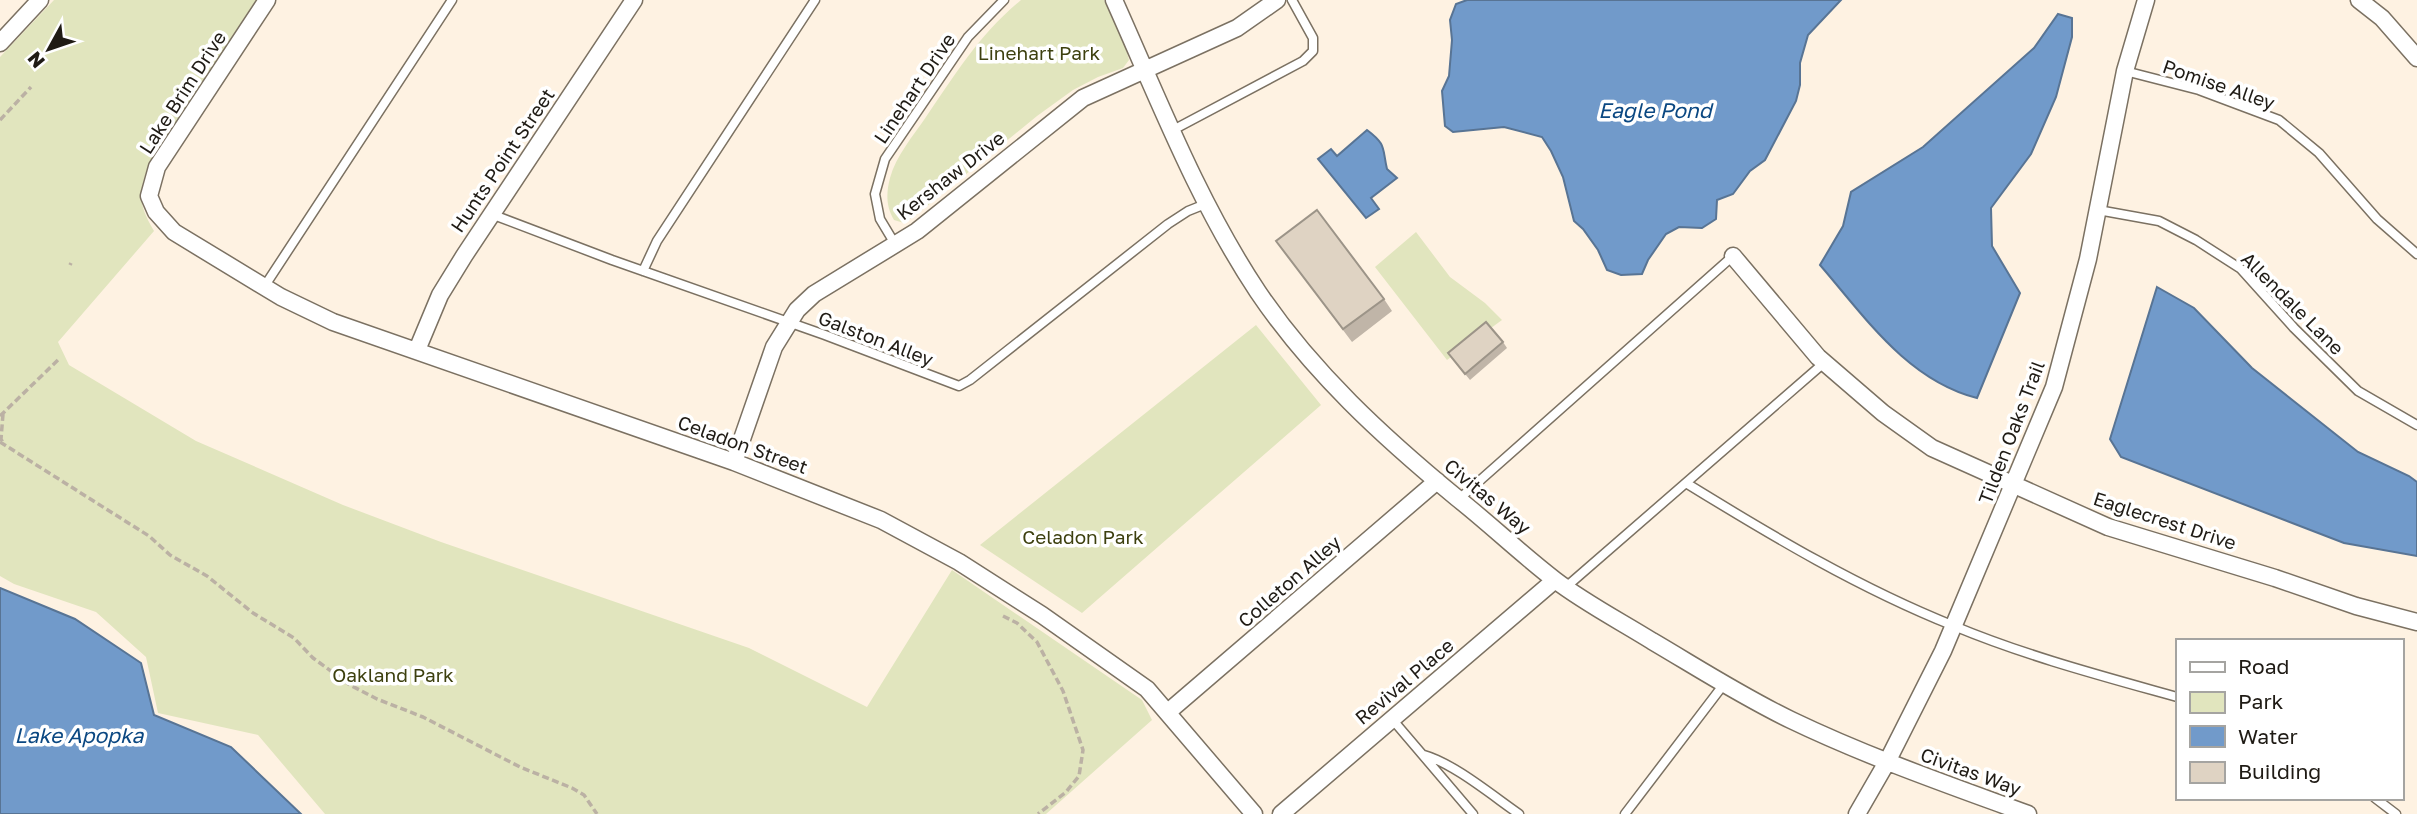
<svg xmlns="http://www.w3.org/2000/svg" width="2417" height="814" font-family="'Golos Text',sans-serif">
  <rect width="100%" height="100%" fill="#fef2e2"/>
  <path fill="#e1e5be" d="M54 0H256L149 163C139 193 137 202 154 231L58 342 69 365 196 441 343 505 441 542 749 648 867 707 952 570 1142 700 1152 720 1046 814H325L258 735 158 713 146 657 96 612 14 584 0 576V57Z
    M1021 0H1104L1126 49 1129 60 1123 68 1098 77 1073 90 1037 116 915 216 904 223 894 220C886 207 886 193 890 178 896 156 913 136 926 117 957 72 978 36 1021 0Z
    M1416 232 1450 277 1485 303 1502 320 1447 360 1375 267Z
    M1256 325 1321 405 1082 613 980 545Z"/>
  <path fill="#719aca" stroke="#587494" stroke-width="2" d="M1467 0H1841L1808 35 1800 63V85L1796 101 1765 160 1750 171 1733 194 1717 200 1716 219 1702 228 1679 227 1666 234 1648 260 1642 274 1621 275 1607 270 1598 250 1583 229 1574 221 1563 177 1551 151 1542 137 1504 127 1453 132 1445 126 1442 91 1449 76 1452 40 1450 20 1456 4Z
    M2058 14 2072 18V37L2056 97 2031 154 1991 208 1992 246 2020 293 1977 398C1907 380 1865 317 1820 265L1843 226 1851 192 1923 147 2034 48Z
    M1367 130C1387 145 1382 148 1387 169L1397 178 1371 198 1379 209 1366 218 1318 159 1331 149 1337 156Z
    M2157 287 2194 308 2252 368 2358 452 2409 476 2417 482V556L2344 543 2121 457 2110 439Z
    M0 588 75 619 141 663 154 715 231 747 301 814H0Z"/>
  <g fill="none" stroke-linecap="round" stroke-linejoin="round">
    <g stroke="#7b7162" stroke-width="11">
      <path id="service" d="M2125 71 2199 90 2279 120 2319 153 2377 219 2417 254
        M1173 130 1303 61 1313 51V38L1292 0
        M2098 210 2159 221 2196 240 2241 269 2294 328 2358 391 2417 425
        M491 214 612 260 825 335 959 386 970 380 1168 224 1188 211 1208 203
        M895 244 880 219 875 194 885 159 968 37 1004 0
        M643 271 657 241 815 0
        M264 287 452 0
        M1686 483C1772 536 1859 588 1954 626 2026 656 2102 676 2177 697
        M1459 499 1733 256
        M1566 587 1825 362
        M1392 719 1473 814
        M1424 755C1453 763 1493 796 1519 814
        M2375 798 2396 814
        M1625 814 1724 684"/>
    </g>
    <g stroke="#7b7162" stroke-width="19">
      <path id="minor" d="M267 0 157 167 149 196 156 212 174 232 281 297 333 322 734 462 881 520 959 562 1042 615 1147 689 1254 814
        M1114 0C1158 98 1198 202 1258 292 1312 372 1383 437 1457 498 1490 524 1521 554 1555 580 1585 603 1620 621 1652 641 1698 668 1743 697 1791 720 1868 757 1949 785 2028 814
        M2359 0 2382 18 2417 58
        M0 43 40 0
        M1733 256 1818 357 1883 413 1932 448 2108 527 2275 578 2356 606 2417 622
        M417 350 440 295 464 256 634 0
        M734 462 774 347 797 310 814 294 917 231 1083 98 1237 28 1277 0
        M1168 712 1437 481
        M1281 814 1555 580
        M1857 814 1887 762 1943 651 2054 387 2088 259 2125 71 2146 0"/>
    </g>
    <path stroke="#bbb1a4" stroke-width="3.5" stroke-dasharray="7 3.5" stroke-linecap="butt" d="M0 120 31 87
      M70 265 71 263
      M3 414 1 439 3 443
      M0 416 58 360
      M0 442 149 536 170 555 207 576 253 613 294 638 313 658 350 685 377 699 423 717 520 767 572 788 584 795 597 814
      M1003 616 1017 623 1037 642 1063 691 1083 750 1079 776 1066 792 1038 814"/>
    <use href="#service" stroke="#fff" stroke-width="8"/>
    <use href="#minor" stroke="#fff" stroke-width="16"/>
  </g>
  <path fill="#c0b5a8" d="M1285 253 1384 299 1392 311 1352 342Z
    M1503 342 1507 348 1470 380 1448 353Z"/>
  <path fill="#dfd3c3" stroke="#9c9488" stroke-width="2" d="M1317 210 1384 299 1343 329 1276 241Z
    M1486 322 1503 342 1465 374 1448 353Z"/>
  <g text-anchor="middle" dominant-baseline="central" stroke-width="7" stroke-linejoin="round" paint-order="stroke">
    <g font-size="19" fill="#3d400f" stroke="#fff">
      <text x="1039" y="52">Linehart Park</text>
      <text x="1083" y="536">Celadon Park</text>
      <text x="393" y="674">Oakland Park</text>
    </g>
    <g font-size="19" fill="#1f1b15" stroke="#fff">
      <text transform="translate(2219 84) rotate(19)">Pomise Alley</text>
      <text transform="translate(914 88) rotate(-56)">Linehart Drive</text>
      <text transform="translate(182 92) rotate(-57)">Lake Brim Drive</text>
      <text transform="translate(502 160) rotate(-56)">Hunts Point Street</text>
      <text transform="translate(950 175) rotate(-38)">Kershaw Drive</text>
      <text transform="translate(2293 303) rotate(45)">Allendale Lane</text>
      <text transform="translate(876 338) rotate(21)">Galston Alley</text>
      <text transform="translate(2011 432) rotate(-69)">Tilden Oaks Trail</text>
      <text transform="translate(743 444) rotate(20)">Celadon Street</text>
      <text transform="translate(1488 496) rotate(40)">Civitas Way</text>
      <text transform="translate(2165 520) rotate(18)">Eaglecrest Drive</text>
      <text transform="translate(1289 581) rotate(-41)">Colleton Alley</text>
      <text transform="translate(1404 681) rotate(-40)">Revival Place</text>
      <text transform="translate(1971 771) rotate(20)">Civitas Way</text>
    </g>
    <g font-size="21" font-style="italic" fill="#0b4882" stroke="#fff">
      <text x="1655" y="110">Eagle Pond</text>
      <text x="79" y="735">Lake Apopka</text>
    </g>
  </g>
  <rect x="2176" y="639" width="228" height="161" fill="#ffffff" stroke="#a5a4a1" stroke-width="2"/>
  <rect x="2190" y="662" width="35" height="10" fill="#ffffff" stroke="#a5a4a1" stroke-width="2"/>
  <text x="2238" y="674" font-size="21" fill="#1f1b15">Road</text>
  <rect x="2190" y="692" width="35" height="21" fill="#e1e5be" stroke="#a5a4a1" stroke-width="2"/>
  <text x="2238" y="709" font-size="21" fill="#1f1b15">Park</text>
  <rect x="2190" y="726" width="35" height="21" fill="#719aca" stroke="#a5a4a1" stroke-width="2"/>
  <text x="2238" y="744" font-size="21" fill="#1f1b15">Water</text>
  <rect x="2190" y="762" width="35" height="21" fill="#dfd3c3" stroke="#a5a4a1" stroke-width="2"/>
  <text x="2238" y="779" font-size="21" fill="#1f1b15">Building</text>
  <g transform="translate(49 49) rotate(230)" stroke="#ffffff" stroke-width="5" paint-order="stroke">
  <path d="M0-5L12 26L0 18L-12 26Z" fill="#1f1b15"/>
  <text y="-10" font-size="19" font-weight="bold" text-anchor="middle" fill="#1f1b15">N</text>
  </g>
</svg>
